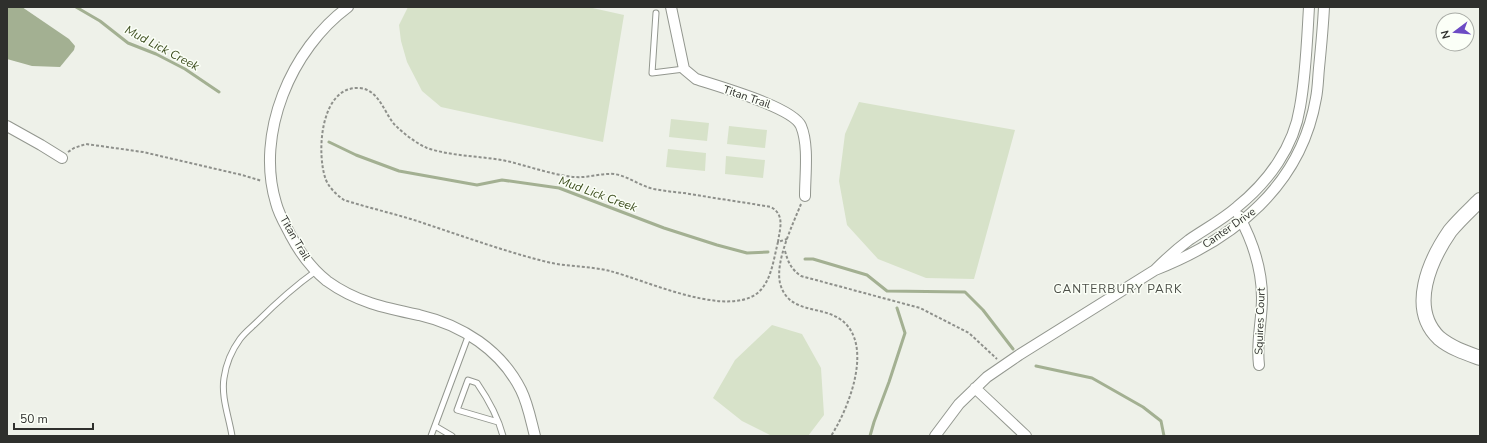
<svg xmlns="http://www.w3.org/2000/svg" width="1487" height="443" font-family="'Nunito Sans',sans-serif">
  <rect width="100%" height="100%" fill="#eef1e9"/>
  <path fill="#d7e2c9" d="M408 7H588L624 15 603 142 441 107 422 91 407 62 401 41 399 25Z
    M859 102 1015 130 974 279 926 278 878 259 847 225 839 181 845 134Z
    M671 119 709 123 707 141 669 137Z
    M729 126 767 130 765 148 727 144Z
    M668 149 706 153 705 171 666 167Z
    M726 156 765 160 763 178 725 174Z
    M772 325 802 334 821 368 824 415 808 436H772L742 421 713 398 735 360Z"/>
  <path fill="#a3b092" d="M7 7H22L69 39 75 46 74 50 60 67 32 66 7 59Z"/>
  <g fill="none" stroke-linecap="round" stroke-linejoin="round">
    <path stroke="#a3b092" stroke-width="3" d="M76 7 100 21 128 43 156 54 185 69 219 92
      M329 142 356 155 399 171 477 185 502 180 559 188 664 228 717 245 747 253 768 252
      M805 259H813L867 275 887 291 965 292 983 310 1013 349
      M1036 366 1092 378 1143 407 1161 421 1164 436
      M870 436 874 422 889 382 905 333 897 308"/>
    <g stroke="#93978f" stroke-width="7">
      <path id="lane" d="M656 13 652 73 684 69
        M498 422 457 410 468 380 477 383C488 399 498 417 503 436
        M435 426 452 436
        M232 436C229 417 221 397 224 378 226 364 232 350 240 339 245 332 252 327 258 321 276 303 295 286 316 271
        M431 436 469 334"/>
    </g>
    <g stroke="#93978f" stroke-width="12">
      <path id="street" d="M348 7C291 49 255 134 276 203 279 215 286 226 291 236 300 253 312 269 327 281 356 302 385 308 419 315 462 325 501 350 521 390 528 404 531 421 535 436
        M671 7 684 69 696 79C717 86 793 107 801 126 809 145 805 175 805 196
        M1309 7C1307 40 1306 74 1300 107 1294 147 1268 182 1237 207 1222 220 1205 229 1189 240 1177 249 1166 259 1155 270 1234 239 1301 186 1316 98 1318 88 1318 78 1319 68 1321 48 1323 27 1324 7
        M7 126 41 145 62 158
        M1239 216C1253 242 1262 268 1262 298 1262 322 1256 341 1259 365
        M975 388 1026 436
        M935 436 959 404 987 377 1019 355 1155 270"/>
    </g>
    <g stroke="#93978f" stroke-width="16">
      <path id="secondary" d="M1480 200C1470 210 1459 220 1450 231 1430 260 1408 308 1439 338 1451 348 1466 353 1480 358"/>
    </g>
    <path stroke="#8e908b" stroke-width="2" stroke-dasharray="3 2" stroke-linecap="butt" d="M68 152 74 148 86 144 143 152 242 175 262 181
      M801 204C793 224 775 261 780 283 788 314 819 305 840 319 875 343 849 408 831 436
      M778 242C773 261 771 288 751 297 716 313 647 281 610 271 590 266 568 267 547 262 507 252 468 238 429 225 401 215 372 209 344 200 337 195 330 189 326 180 316 154 320 86 359 88 379 89 384 113 395 125 404 134 416 143 427 148 451 156 477 156 502 160 526 165 551 175 575 177 589 178 601 173 614 174 628 176 640 186 654 189 664 191 674 192 684 193 713 198 742 202 771 207 785 215 780 228 778 242L787 239
      M785 251C788 262 791 269 801 276L920 308 969 333 997 359"/>
    <use href="#lane" stroke="#fff" stroke-width="5"/>
    <use href="#street" stroke="#fff" stroke-width="10"/>
    <use href="#secondary" stroke="#fff" stroke-width="14"/>
  </g>
  <g text-anchor="middle" dominant-baseline="central" stroke-width="3" stroke-linejoin="round" paint-order="stroke">
    <g font-size="11" fill="#2f302d" stroke="#fbfff7">
      <text transform="translate(747 97) rotate(19)">Titan Trail</text>
      <text transform="translate(1229 228) rotate(-35)">Canter Drive</text>
      <text transform="translate(295 238) rotate(60)">Titan Trail</text>
      <text transform="translate(1260 321) rotate(-88)">Squires Court</text>
    </g>
    <g font-size="12" font-style="italic" fill="#3b4c1c" stroke="#fbfff7">
      <text transform="translate(162 48) rotate(28)">Mud Lick Creek</text>
      <text transform="translate(598 194) rotate(20)">Mud Lick Creek</text>
    </g>
    <g font-size="12" letter-spacing="1" fill="#4c4f48" stroke="#fbfff7">
      <text x="1118" y="289">CANTERBURY PARK</text>
    </g>
  </g>
  <rect width="1487" height="443" fill="none" stroke="#2f302d" stroke-width="16"/>
  <g transform="translate(1455 32) rotate(254)"><circle r="19" fill="#fbfff7" stroke="#a9aca6"/>
  <path d="M0-3L7 15L0 10L-7 15Z" fill="#6c4bc4"/>
  <text y="-6" font-size="11" font-weight="bold" text-anchor="middle" fill="#2f302d">N</text>
  </g>
  <path d="M14 423v6h79v-6" fill="none" stroke="#2f302d" stroke-width="2"/>
  <text x="20" y="423" font-size="12" fill="#2f302d" stroke="#fbfff7" stroke-width="3" paint-order="stroke">50 m</text>
</svg>
